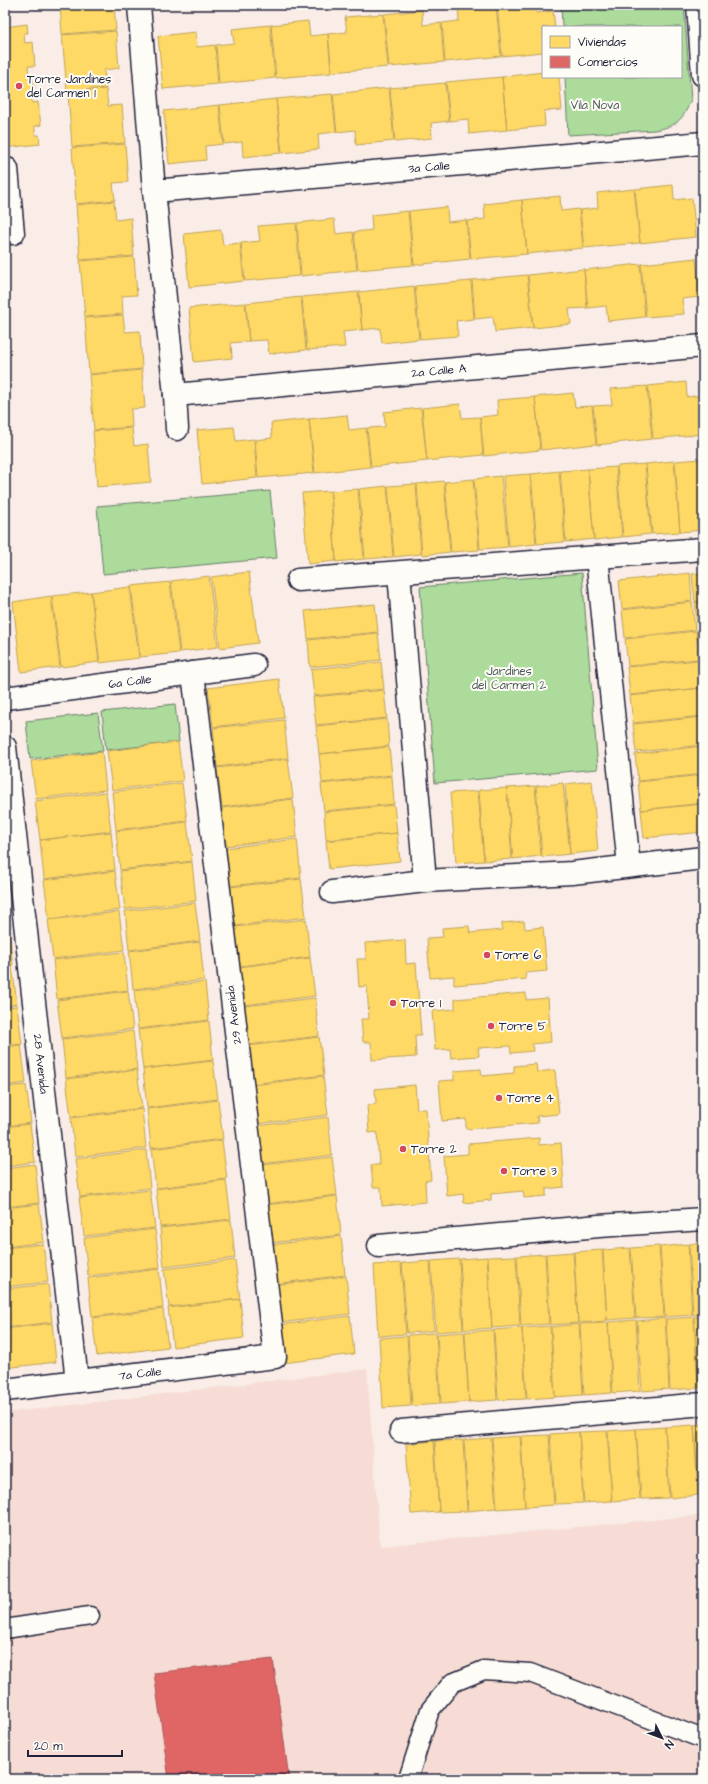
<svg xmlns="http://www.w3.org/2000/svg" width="708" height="1784" font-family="'Architects Daughter',sans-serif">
  <rect width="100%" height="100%" fill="#faede7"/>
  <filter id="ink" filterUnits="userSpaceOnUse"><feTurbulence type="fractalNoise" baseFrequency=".025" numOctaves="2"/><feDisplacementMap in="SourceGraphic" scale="8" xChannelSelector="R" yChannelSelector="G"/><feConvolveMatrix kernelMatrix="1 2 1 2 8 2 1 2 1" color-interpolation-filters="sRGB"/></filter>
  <g filter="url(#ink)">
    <path fill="#f6dcd4" d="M367 1369 380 1546 703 1515V1779H5V1413Z"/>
    <path fill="#acdb9b" stroke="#677e6b" d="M561 5H684L691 100C682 121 677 126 655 130L568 135 565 77H681V27H562Z
      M270 491 277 558 103 574 97 506Z
      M582 573 598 769 435 783 420 587Z
      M175 704 179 742 106 750 102 712Z
      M98 713 103 751 30 759 26 721Z"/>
    <path fill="#ffd966" stroke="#bda259" d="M60 5H114L116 30 62 34Z
      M469 5H496L501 56 445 62 442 23 459 21 458 6Z
      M497 5H535L536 13 553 11 555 27H543V52L502 56Z
      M422 10 423 25 441 23 444 62 389 67 384 14Z
      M383 14 388 67 332 72 328 34 347 32 345 17Z
      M308 21 310 36 328 34 331 73 276 78 271 25Z
      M27 24 28 33H24L25 43 33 42 35 66H28L29 78H33L35 94 31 95 32 103 38 102 41 125 35 126V135H39L40 144 5 148V27Z
      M270 25 275 78 219 84 216 45 234 43 232 29Z
      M116 31 119 68 104 70 106 88 67 91 62 35Z
      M196 32 197 47 215 45 218 84 163 89 158 36Z
      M543 72V77H559L562 110 544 111 545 126 507 130 502 77Z
      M502 77 507 130 469 134 468 119 450 121 446 82Z
      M445 83 449 121 431 123 432 138 395 142 390 88Z
      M389 88 394 141 356 145 355 130 337 132 333 94Z
      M106 89 108 106 122 105 125 143 72 147 68 92Z
      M332 94 336 132 318 134 319 149 282 153 276 99Z
      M276 99 281 153 243 157 242 142 224 144 220 105Z
      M219 105 223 144 205 146 206 160 169 164 164 111Z
      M125 144 128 182 113 183 115 200 76 204 72 148Z
      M673 185 674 200 692 198 696 237 640 243 635 189Z
      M634 189 640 243 584 248 580 210 598 208 597 193Z
      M560 196 561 211 579 209 583 248 527 254 522 200Z
      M522 200 527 254 471 259 467 221 485 219 484 204Z
      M114 201 116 220 131 218 134 256 80 260 76 205Z
      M447 207 448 222 466 220 470 259 414 265 409 211Z
      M408 211 413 265 358 270 354 232 372 230 371 215Z
      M334 219 336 234 353 232 357 270 301 276 297 223Z
      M296 223 300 276 245 281 241 243 260 241 258 226Z
      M221 230 223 245 240 243 244 281 189 287 184 234Z
      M134 257 137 295 122 296 123 314 85 317 80 261Z
      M696 258 700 297 682 299 684 314 646 317 641 264Z
      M640 264 645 317 608 321 606 306 588 308 584 270Z
      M584 269 587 308 569 309 571 324 533 328 528 275Z
      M527 275 533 328 495 332 493 317 475 319 472 280Z
      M471 281 474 319 456 321 458 336 420 339 415 286Z
      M414 286 419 339 382 343 380 328 362 330 359 292Z
      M358 292 362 330 343 332 345 347 307 350 302 297Z
      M301 297 306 350 269 354 267 340 249 341 246 303Z
      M245 303 249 341 231 343 232 358 194 362 189 308Z
      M123 315 125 332 140 331 142 369 89 374 85 318Z
      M142 370 145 408 131 409 132 427 94 430 89 375Z
      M686 382 687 397 703 395V434L653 439 648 386Z
      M647 386 652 439 597 445 593 406 612 405 610 389Z
      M573 393 575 407 592 406 596 444 541 450 535 397Z
      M535 397 540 450 484 456 480 417 498 415 497 400Z
      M460 404 462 418 480 417 483 455 427 461 422 408Z
      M421 408 427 461 371 467 367 428 385 427 384 412Z
      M347 415 349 430 366 428 370 467 315 473 309 419Z
      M309 419 314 473 258 478 255 440 272 438 271 423Z
      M234 427 236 441 254 439 257 478 202 484 197 430Z
      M132 428 134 446 148 444 151 482 97 487 93 431Z
      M702 459 703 530 680 532 675 461Z
      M674 461 680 532 652 534 646 464Z
      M645 464 651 534 623 537 617 466Z
      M616 467 622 537 594 540 588 469Z
      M588 469 594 539 566 542 560 471Z
      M559 471 565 542 537 544 531 474Z
      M530 474 536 544 509 547 503 476Z
      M501 476 508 547 480 549 474 479Z
      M473 479 479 550 451 552 445 482Z
      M444 481 450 552 422 555 417 484Z
      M416 484 421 554 394 557 388 486Z
      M387 486 393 557 365 559 359 489Z
      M358 489 364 559 336 562 331 491Z
      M330 491 336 561 308 564 302 493Z
      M249 572 258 643 220 648 211 577Z
      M690 573 692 601 622 609 619 581Z
      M703 573V601L695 602 692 574Z
      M209 576 218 647 180 652 171 581Z
      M170 582 179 653 140 657 131 586Z
      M130 587 139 658 100 663 91 592Z
      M91 592 99 662 61 667 52 596Z
      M51 596 60 667 21 672 13 602Z
      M692 602 695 630 625 638 622 610Z
      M695 602H703V630H697Z
      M375 604 378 632 308 639 305 611Z
      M696 631 698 659 628 666 625 639Z
      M697 631H703V659H700Z
      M5 632 8 662H5Z
      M378 633 381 660 310 667 308 640Z
      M698 660 701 688 630 695 627 667Z
      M700 660H703V685Z
      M381 662 384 689 314 696 311 669Z
      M279 679 284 718 213 727 208 688Z
      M701 688 703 716 633 723 630 696Z
      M384 690 387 718 316 725 313 697Z
      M703 717V745L636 752 633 724Z
      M387 719 389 746 319 754 316 726Z
      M284 720 288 758 217 767 213 728Z
      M178 742 183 781 112 790 107 751Z
      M703 746V774L638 781 635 754Z
      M389 747 392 775 322 783 319 754Z
      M102 752 106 790 36 799 31 761Z
      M288 759 293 798 222 807 217 768Z
      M703 775V803L641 810 638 782Z
      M392 776 394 804 324 811 321 784Z
      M592 781 598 851 570 854 565 784Z
      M182 783 187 821 116 830 112 792Z
      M563 783 570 854 542 857 536 786Z
      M535 786 541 856 513 859 507 788Z
      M507 788 512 859 484 861 479 790Z
      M478 791 484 861 456 863 450 793Z
      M106 792 111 831 40 840 35 801Z
      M293 799 297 837 226 846 222 808Z
      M703 804V832L644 838 641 810Z
      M394 805 397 833 326 840 324 812Z
      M187 822 192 861 120 870 116 831Z
      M111 832 115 870 44 879 40 840Z
      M397 833 400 861 329 869 326 841Z
      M297 839 301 878 230 886 226 848Z
      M192 862 196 901 125 909 120 871Z
      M115 871 120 910 49 919 44 880Z
      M301 879 306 917 235 926 230 887Z
      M5 894 8 924 5 925Z
      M195 903 200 941 129 950 125 911Z
      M119 912 124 950 53 959 48 920Z
      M306 919 310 957 240 966 235 927Z
      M524 921 525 929 543 927 547 971 525 973 526 979 454 985V976L430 978 427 938 443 937 442 928 469 926 470 933 502 930V923Z
      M8 926 13 965 5 966V927Z
      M405 940 406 964 416 963 421 1035H415L416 1057 372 1060 371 1042H363L361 1019H369L367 986 359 987 357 959H366L365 943Z
      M200 942 204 980 133 989 129 951Z
      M124 952 128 990 57 999 53 960Z
      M310 958 315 996 244 1005 239 967Z
      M12 966 17 1004 5 1006V967Z
      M205 982 209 1020 138 1029 134 990Z
      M128 991 133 1029 62 1038 57 1000Z
      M526 993V1000L548 998 551 1042 532 1044 533 1051 511 1053 510 1046 478 1048 479 1056 451 1058 450 1049 435 1050 432 1011 455 1009V999Z
      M315 998 319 1036 248 1045 244 1006Z
      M17 1006 22 1044 5 1046V1007Z
      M209 1021 213 1060 143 1069 138 1030Z
      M133 1031 137 1069 66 1078 62 1039Z
      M319 1037 324 1075 252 1084 248 1046Z
      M21 1045 26 1083 5 1086V1047Z
      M213 1061 218 1099 147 1108 143 1069Z
      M536 1064 537 1072 555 1070 559 1114 537 1116 538 1123 466 1129V1119L442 1121 439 1081 454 1080V1071L481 1069 482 1076 514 1073V1066Z
      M137 1070 142 1108 71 1117 66 1079Z
      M323 1076 328 1115 257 1124 253 1085Z
      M26 1085 31 1123 5 1126V1087Z
      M415 1085 417 1109H426L431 1180 425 1181 426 1202 382 1206 381 1187H373L371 1165H379L377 1132 369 1133 367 1105 376 1104 375 1089Z
      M218 1100 223 1139 151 1148 147 1109Z
      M142 1109 146 1148 75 1157 71 1118Z
      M328 1117 332 1155 261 1164 257 1126Z
      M30 1124 35 1162 5 1166V1127Z
      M539 1138V1145L561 1143 564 1187 546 1189V1196L524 1198 523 1191 491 1194V1200L464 1203 463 1194 447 1196 444 1156 468 1154V1144Z
      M222 1140 227 1179 156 1188 151 1149Z
      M146 1150 150 1188 80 1197 75 1159Z
      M332 1157 337 1195 266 1204 261 1165Z
      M35 1164 39 1203 5 1207V1168Z
      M226 1180 231 1219 160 1227 156 1189Z
      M150 1190 155 1228 84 1236 79 1198Z
      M337 1196 341 1235 270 1243 266 1205Z
      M39 1204 44 1242 5 1247V1208Z
      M231 1220 235 1258 164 1267 160 1228Z
      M155 1229 160 1268 88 1276 84 1238Z
      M341 1236 345 1275 274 1284 270 1245Z
      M703 1243V1314L693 1315 689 1244Z
      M43 1244 48 1282 5 1287V1248Z
      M688 1244 692 1315 665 1317 660 1247Z
      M659 1246 664 1317 636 1318 631 1248Z
      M630 1248 635 1318 607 1320 603 1250Z
      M602 1250 607 1321 578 1323 574 1252Z
      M573 1252 578 1323 550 1325 546 1254Z
      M545 1254 549 1324 521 1326 517 1256Z
      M516 1256 520 1326 492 1328 488 1257Z
      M487 1257 492 1328 464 1330 460 1259Z
      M459 1259 463 1330 436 1332 431 1261Z
      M235 1260 240 1299 169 1307 164 1269Z
      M430 1261 434 1331 407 1333 402 1263Z
      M401 1263 406 1334 378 1336 374 1265Z
      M159 1269 163 1308 92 1317 88 1278Z
      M346 1276 350 1314 279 1323 274 1285Z
      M48 1284 52 1322 5 1328V1289Z
      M240 1299 244 1338 173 1347 168 1308Z
      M163 1309 168 1347 97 1356 92 1318Z
      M350 1316 354 1354 283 1363 279 1325Z
      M703 1316V1387L699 1388 694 1317Z
      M694 1317 698 1388 670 1390 666 1319Z
      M665 1318 669 1389 642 1391 637 1321Z
      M636 1320 640 1391 613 1393 608 1322Z
      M52 1323 56 1362 5 1368V1329Z
      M608 1323 612 1393 584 1395 580 1324Z
      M579 1324 583 1395 555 1397 551 1327Z
      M550 1326 555 1397 527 1399 522 1328Z
      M522 1328 526 1399 498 1400 494 1330Z
      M493 1330 497 1400 469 1402 465 1332Z
      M464 1332 469 1402 441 1404 437 1334Z
      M436 1333 440 1404 412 1406 408 1335Z
      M407 1336 411 1406 383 1408 379 1338Z
      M703 1424V1495H699L694 1425Z
      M694 1425 698 1495 670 1498 665 1427Z
      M665 1427 669 1498 641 1499 636 1429Z
      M636 1429 640 1499 612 1501 608 1431Z
      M607 1431 612 1501 584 1503 579 1432Z
      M579 1432 583 1503 555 1504 550 1434Z
      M549 1435 554 1505 525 1507 521 1436Z
      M520 1436 525 1507 497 1509 492 1438Z
      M491 1438 496 1508 468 1511 464 1440Z
      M463 1440 467 1511 439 1512 435 1441Z
      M434 1441 439 1512 411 1514 406 1444Z"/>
    <path fill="#e06666" stroke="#a75259" d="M273 1659 289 1779H169L154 1673Z"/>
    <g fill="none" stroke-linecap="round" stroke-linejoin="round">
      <g stroke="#22223b" stroke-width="21">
        <path id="lane" d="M5 1629 90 1616
          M408 1779 430 1710 452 1683 484 1670 530 1673 703 1739"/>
      </g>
      <g stroke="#22223b" stroke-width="25">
        <g id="street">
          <path d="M139 5 154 191 175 395 177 429"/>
          <path d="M698 5 703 75"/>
          <path d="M5 169H7L13 233"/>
          <path id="s1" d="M154 191 703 143"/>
          <path id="s2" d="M175 395 703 346"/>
          <path d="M597 557 629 866"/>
          <path d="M399 573 425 881"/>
          <path d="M298 580 703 549"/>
          <path id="s3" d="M5 698 254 665"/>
          <path id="s4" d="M5 747 77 1381"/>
          <path d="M332 892 425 881 572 873 703 858"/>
          <path d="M379 1246 599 1226 703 1219"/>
          <path id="s5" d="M5 1390 275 1357 193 673"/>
          <path d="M401 1431 703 1404"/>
        </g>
      </g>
      <use href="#lane" stroke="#fdfcf7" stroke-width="18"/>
      <use href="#street" stroke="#fdfcf7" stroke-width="22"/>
    </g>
  </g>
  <g fill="#d1495b" stroke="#fdfcf7" stroke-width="1.5">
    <circle cx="19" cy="86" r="4"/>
    <circle cx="487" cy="955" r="4"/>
    <circle cx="393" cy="1003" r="4"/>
    <circle cx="491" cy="1026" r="4"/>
    <circle cx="499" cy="1098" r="4"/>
    <circle cx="403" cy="1149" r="4"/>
    <circle cx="504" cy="1171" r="4"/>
  </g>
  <g text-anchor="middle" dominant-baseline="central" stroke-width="4" stroke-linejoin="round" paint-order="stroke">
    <g font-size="12" fill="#22223b" stroke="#fdfcf7" text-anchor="start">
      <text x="27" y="79">Torre Jardines<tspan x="27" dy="14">del Carmen 1</tspan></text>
      <text x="495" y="955">Torre 6</text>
      <text x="401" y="1003">Torre 1</text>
      <text x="499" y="1026">Torre 5</text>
      <text x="507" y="1098">Torre 4</text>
      <text x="411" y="1149">Torre 2</text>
      <text x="512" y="1171">Torre 3</text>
    </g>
    <g font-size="12" fill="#4b5a58" stroke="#fdfcf7">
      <text x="595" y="105">Vila Nova</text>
      <text x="509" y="671">Jardines<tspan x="509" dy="14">del Carmen 2</tspan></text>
    </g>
    <g font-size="12" fill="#22223b" stroke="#fdfcf7">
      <text stroke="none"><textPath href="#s1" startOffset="276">3a Calle</textPath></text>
      <text stroke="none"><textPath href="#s2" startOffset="265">2a Calle A</textPath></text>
      <text stroke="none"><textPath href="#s3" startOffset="126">6a Calle</textPath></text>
      <text transform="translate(234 1015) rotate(-97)">29 Avenida</text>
      <text stroke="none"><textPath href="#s4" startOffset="319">28 Avenida</textPath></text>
      <text stroke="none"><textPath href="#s5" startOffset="136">7a Calle</textPath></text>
    </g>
  </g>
  <rect width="708" height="1784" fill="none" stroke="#fdfcf7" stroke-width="20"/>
  <rect x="10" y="10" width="688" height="1764" fill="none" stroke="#22223b" stroke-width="1.5" filter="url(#ink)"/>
  <rect x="542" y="26" width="140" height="52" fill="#fdfcf7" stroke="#a5a5ac"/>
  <rect x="550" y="36" width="20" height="12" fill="#ffd966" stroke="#a5a5ac"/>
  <text x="578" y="46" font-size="12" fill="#22223b">Viviendas</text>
  <rect x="550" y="56" width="20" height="12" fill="#e06666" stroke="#a5a5ac"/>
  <text x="578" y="66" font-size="12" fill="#22223b">Comercios</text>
  <g transform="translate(662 1738) rotate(132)" stroke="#fdfcf7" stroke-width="3" paint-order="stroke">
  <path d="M0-3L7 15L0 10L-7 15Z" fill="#22223b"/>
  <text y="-6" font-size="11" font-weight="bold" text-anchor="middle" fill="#22223b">N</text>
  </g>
  <path d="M28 1750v6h94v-6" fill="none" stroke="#22223b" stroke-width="2"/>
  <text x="34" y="1750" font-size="12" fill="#22223b" stroke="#fdfcf7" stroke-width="3" paint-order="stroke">20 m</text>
</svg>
